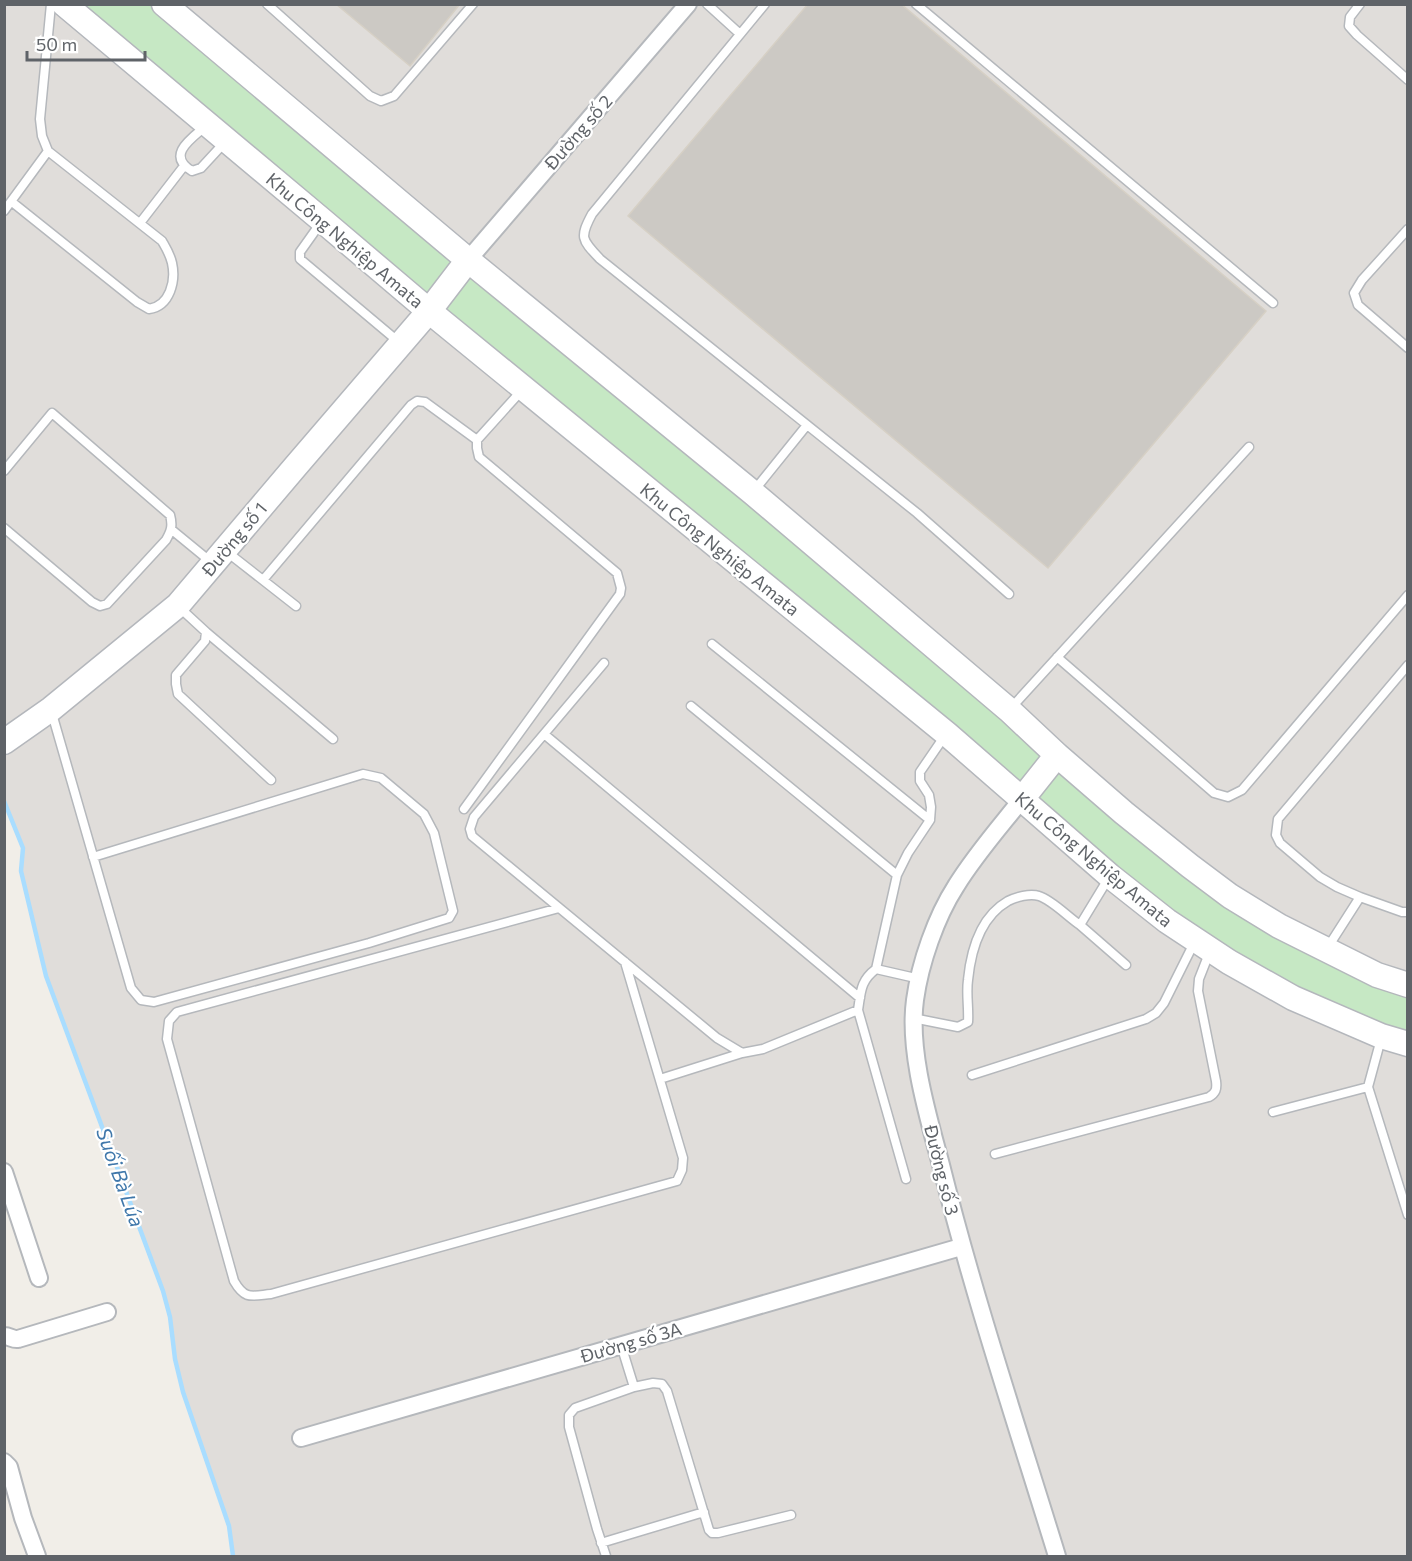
<svg xmlns="http://www.w3.org/2000/svg" width="1412" height="1561" font-family="Commissioner,sans-serif">
  <rect width="100%" height="100%" fill="#f1eee8"/>
  <path fill="#e0ddda" d="M5 5H1407V1556H233L229 1526 183 1392 175 1359 170 1317 163 1291 46 976 21 871 23 848 5 801Z"/>
  <path fill="#c6e8c4" d="M77 5H150L458 264 430 301Z
    M466 271 748 500 1048 759 1023 789 438 308Z
    M1055 766 1120 821 1407 994V1034L1296 990 1172 914 1032 796Z"/>
  <g fill="none" stroke-linecap="round" stroke-linejoin="round">
    <path stroke="#a9ddff" stroke-width="4.5" d="M4 801 23 848 21 871 46 976 163 1291 170 1317 175 1359 183 1392 229 1526 233 1556"/>
  </g>
  <path fill="#ccc9c4" stroke="#d6d0c5" stroke-width="1.5" d="M336 4H460L410 66Z
    M808 4H901L1266 311 1048 568 628 216Z"/>
  <g fill="none" stroke-linecap="round" stroke-linejoin="round">
    <g stroke="#b5b8bc" stroke-width="11">
      <path id="lane" d="M267 4 370 96 381 101 394 96 473 4
        M707 4 740 34
        M765 4 592 214C579 238 582 240 600 259L917 513 1009 594
        M916 4 1273 303
        M1360 4 1350 17 1349 26 1357 35 1408 80
        M207 125C192 138 165 155 192 171L201 168 225 142
        M12 202 137 302 149 309C170 306 176 281 172 263 170 254 166 248 162 241L48 151 42 136 40 119 51 4
        M4 211 48 151
        M322 221 300 252V259L400 343
        M140 223 184 166
        M1408 229 1362 280 1354 293 1358 305 1408 348
        M4 471 52 413 170 515C173 526 171 531 166 540L107 604 100 606 92 602 4 528
        M753 492 807 425
        M172 530 211 562
        M227 552 296 606
        M263 580 411 405 417 401 425 402 477 440
        M180 608 206 632 205 641 176 675V684L178 694 271 780
        M206 632 333 739
        M712 644 930 820
        M1057 657 1214 793 1228 797 1242 790 1408 595
        M604 663 474 817 470 829 472 836 717 1038 742 1053 763 1049 858 1010
        M691 706 897 875
        M1011 708 1249 447
        M51 710 131 988 141 1000 154 1002 369 943 449 918 453 911 434 833 424 814 381 778 363 774 93 857
        M544 734 860 998
        M464 809 620 594 621 588 617 573 479 457 477 448V440L523 389
        M1108 879 1080 925 1126 965
        M1360 897 1337 887 1320 877 1280 843 1276 835 1278 819 1408 665
        M559 908 177 1012 169 1021 167 1039 234 1281C245 1300 251 1296 271 1294L677 1181 682 1170 683 1158 625 962
        M1328 947 1360 897 1402 912H1408
        M876 969 897 875 908 853 930 820 931 807 929 795 920 781V772L946 734
        M913 1018 958 1027 968 1022C969 1008 966 994 968 980 971 950 980 917 1008 901 1016 897 1030 893 1039 896 1052 900 1068 917 1080 925
        M1381 1039 1368 1087 1408 1215
        M972 1075 1146 1019 1156 1013 1164 1003 1195 941
        M660 1079 742 1053
        M1273 1112 1368 1087
        M995 1154 1209 1097C1216 1093 1217 1089 1216 1081L1198 991 1199 979 1210 951
        M906 1179 858 1010C861 992 860 981 876 969L920 979
        M621 1345 634 1387 653 1383 662 1384 667 1391 709 1530 712 1533H718L791 1515
        M601 1543 704 1512
        M606 1556 597 1529 569 1427V1415L575 1408 634 1387"/>
    </g>
    <g stroke="#b5b8bc" stroke-width="20">
      <path id="street" d="M468 260 688 4
        M1022 799C999 828 975 855 956 886 936 917 920 963 915 1000 908 1051 928 1116 941 1165 974 1297 1017 1426 1057 1556
        M4 1172 39 1278
        M4 1336C10 1336 13 1340 18 1339L107 1312
        M301 1438 961 1247
        M4 1462 9 1467 23 1518 37 1556"/>
    </g>
    <g stroke="#b4b7bc" stroke-width="27">
      <path id="secondary" d="M64 4 323 221 429 311 947 734 1110 876 1167 921 1229 962 1293 998 1381 1036 1408 1044
        M164 4 468 260 753 493 1009 710 1057 755 1124 813 1190 866 1230 896 1279 926 1377 975 1408 985
        M4 742 51 709 178 605 295 467 429 311 468 260
        M1022 799 1057 755"/>
    </g>
    <use href="#lane" stroke="#fff" stroke-width="8"/>
    <use href="#street" stroke="#fff" stroke-width="16"/>
    <use href="#secondary" stroke="#fff" stroke-width="24"/>
  </g>
  <g text-anchor="middle" dominant-baseline="central" stroke-width="4.5" stroke-linejoin="round" paint-order="stroke">
    <g font-size="18" fill="#5f6368" stroke="#fff">
      <text transform="translate(578 132) rotate(-49)">Đường số 2</text>
      <text transform="translate(345 240) rotate(40)">Khu Công Nghiệp Amata</text>
      <text transform="translate(234 539) rotate(-50)">Đường số 1</text>
      <text transform="translate(720 549) rotate(39)">Khu Công Nghiệp Amata</text>
      <text transform="translate(1094 859) rotate(40)">Khu Công Nghiệp Amata</text>
      <text transform="translate(942 1170) rotate(76)">Đường số 3</text>
      <text transform="translate(631 1342) rotate(-16)">Đường số 3A</text>
    </g>
    <g font-size="20" font-style="italic" fill="#4078ab" stroke="#fff">
      <text transform="translate(121 1177) rotate(70)">Suối Bà Lúa</text>
    </g>
  </g>
  <rect width="1412" height="1561" fill="none" stroke="#5f6368" stroke-width="12"/>
  <path d="M27 51v9h118v-9" fill="none" stroke="#5f6368" stroke-width="3"/>
  <text x="36" y="51" font-size="18" fill="#5f6368" stroke="#ffffff" stroke-width="4.5" paint-order="stroke">50 m</text>
</svg>
